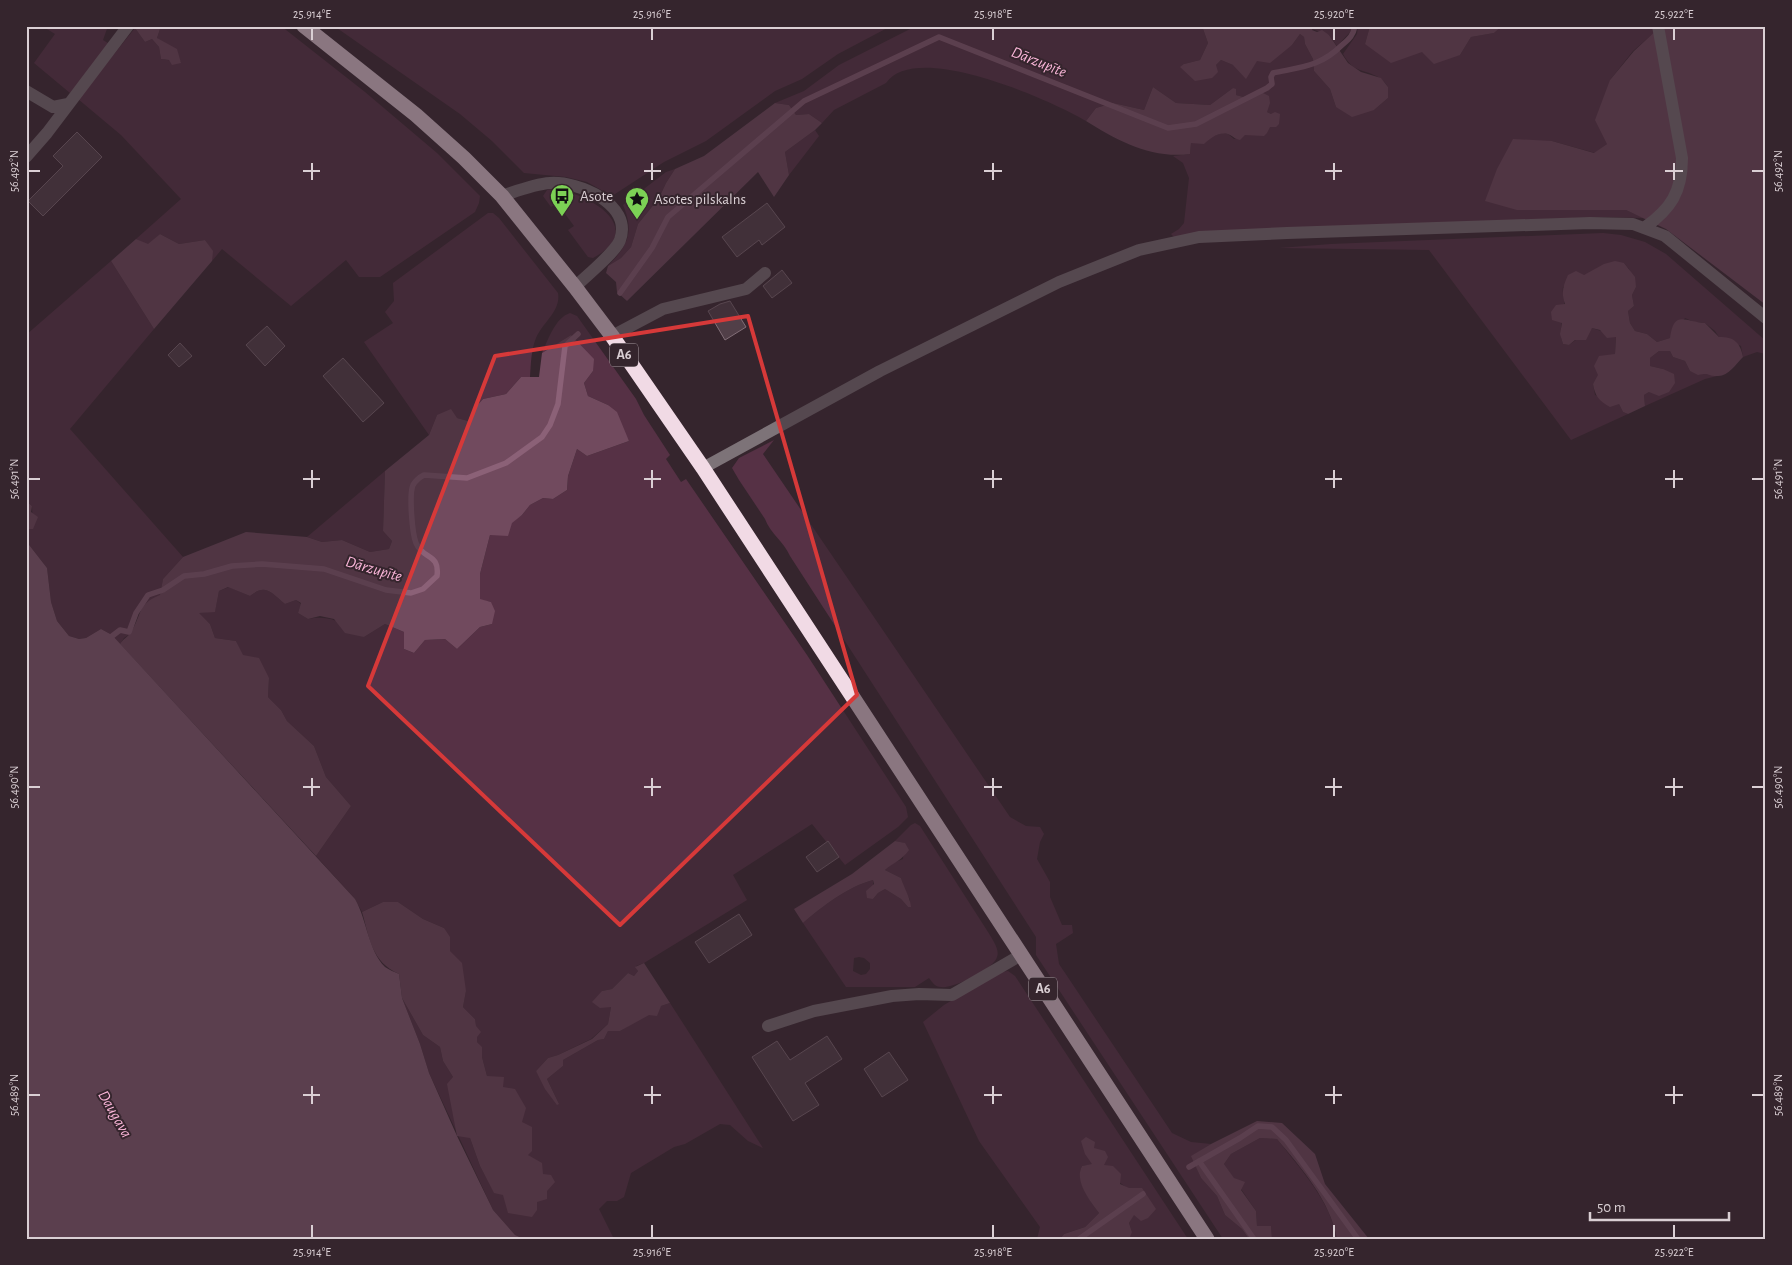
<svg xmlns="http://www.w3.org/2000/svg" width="1792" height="1265" font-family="'Alegreya Sans',sans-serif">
  <rect width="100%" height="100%" fill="#35252d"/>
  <path fill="#563145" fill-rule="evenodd" d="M42 26H108L103 40 111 45 70 93 34 63 55 34Z
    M153 26H281L365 92 437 153 480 196 479 203 475 212 380 277H359L346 260 291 306 222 249 212 261V251L205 240 179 244 160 234 148 245 136 239 181 199 121 135 78 99 135 28 145 42 152 39 159 47 161 59 181 62 157 38 160 29Z
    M334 26H891L838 54 802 79 775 91 706 141 664 162 612 196 587 182 566 177 524 173 492 141 460 114Z
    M916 26H1202L1208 43 1200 60 1184 64 1216 65 1221 60 1233 65 1257 61 1292 45 1300 34 1304 37 1305 44 1313 59 1314 71 1330 89 1336 107 1374 110 1388 98V87C1386 84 1383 80 1380 78 1363 68 1354 74 1343 54L1357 34 1358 26H1370L1365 44 1460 55 1471 37 1494 33 1502 26H1654L1655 32 1633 51 1610 80 1607 144 1595 153 1552 141 1517 210H1626L1644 218 1599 217 1222 231 1174 237 1171 234 1179 229 1184 223 1189 178 1183 163 1173 156 1190 154 1191 143 1223 133 1228 134 1234 139 1245 135 1267 133 1271 114 1267 112 1261 92 1247 98 1236 95 1233 88 1210 105 1176 103 1153 87 1144 110 1113 103 1096 108 1086 121C1050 100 916 40 886 83L834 110 822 123 809 114 796 115 789 105 775 103 804 91 839 65Z
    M1314 26H1353L1351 31 1337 46 1329 35 1312 29Z
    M815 130 819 136 789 175 785 152Z
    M675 169 666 183 659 198 638 224 631 247 621 258 608 266C627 246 635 233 623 205L666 172Z
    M552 189C588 192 649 228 593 258L588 257 568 230 574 226 557 203 551 207 543 196 547 190Z
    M488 213H493L499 218 558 293C561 311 543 322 536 338 531 350 531 364 530 377H521L506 394 483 399 473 410 468 421 457 418 437 415 429 435 364 342 393 323 385 312 394 301 393 283Z
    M1603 233 1621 235 1645 242 1666 254 1766 341V354L1757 352 1743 357 1741 346 1719 337 1715 331 1705 323 1694 322 1685 318 1670 338 1657 342 1647 334 1635 331 1630 323 1628 311 1634 306 1632 295 1636 287 1629 269 1624 263 1584 275 1563 287C1562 295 1565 300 1564 307 1563 322 1558 330 1563 344L1569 345 1592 328 1616 336 1615 354 1593 384 1595 395 1619 404 1623 412 1628 414 1571 440 1429 250 1279 248 1331 244Z
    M111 261 154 329 70 429 183 557 163 579 160 596 138 613 130 634 124 638 120 644 112 635 101 629 86 638 79 639 69 636 57 621 51 602 47 568 26 541V529H33L32 506 26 501V335Z
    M570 313 577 316 636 399 644 415 670 455 666 459 681 482 686 479 807 655 906 807 908 817 898 827 845 865 812 824 733 875 747 900 644 963 636 966 638 971 634 976 628 973 612 989 602 991 611 1007 608 1024 591 1039 558 1055 548 1058 536 1071 559 1104 547 1079 563 1066V1060L598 1040 604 1039 608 1031H620L661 1006 670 1003 763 1148 748 1141 730 1125 720 1124 685 1144 674 1147 631 1173 624 1197 617 1201H607L599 1209 614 1239H524L515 1235 493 1210 429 1073 420 1044 402 998 423 1035 440 1047 443 1061 453 1077 470 1138 480 1166 494 1192 537 1202 543 1174 528 1155 522 1122 503 1088 487 1076 482 1057V1048L477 1042 475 1019 463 1007 466 991 450 951 444 928 423 919 398 902H383L362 912 355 899 316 856 351 806 326 777 314 746 287 721 281 710 268 697 269 678 242 655 236 641 215 638 210 624 198 613 215 611 219 591 229 587 250 596C266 583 271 593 285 604L296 600 301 604 298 613 308 619C333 614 344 625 364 637L385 624 404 632V649L414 653 425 640 445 639 457 649 480 627 492 624 491 602 480 600V574L490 535 522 515 530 505 543 498 553 499 567 490 568 476 577 449 587 456 629 441 608 405 588 396 584 383 593 371 571 335 542 353C548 340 555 318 570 313Z
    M1659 351H1670L1673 357 1685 361 1690 371 1707 373 1717 376 1705 379 1645 406 1644 395 1649 392 1663 369 1650 366V358Z
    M774 440 763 454 1010 817 1026 826 1040 827 1044 834 1040 842 1037 859 1050 882V897L1062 925H1072L1073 933 1056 944 1059 964 1172 1133 1191 1142 1211 1144 1192 1156 1201 1178 1217 1196 1225 1215 1242 1229 1249 1239H1223L1036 955V937L790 556C784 542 770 533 765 519L739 480 732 468 739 458Z
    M385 471 383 531 392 541 389 549 370 552 342 540 322 542 307 537Z
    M915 823 920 826 988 932C992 939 1000 949 997 957 994 969 953 989 941 987 935 987 932 982 929 978L915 987H846L803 923C823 906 847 887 873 880V899L878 893 885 889 901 899 908 907 910 900 904 888 901 878 885 870 893 863 903 859 904 843 895 841 911 825ZM859 957 864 958 870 963V969L866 974 861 975 853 971 854 958Z
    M1008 971 1015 976 1188 1239H1122L1132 1232 1129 1223 1134 1214 1129 1189C1107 1176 1111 1160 1082 1166 1075 1181 1090 1201 1099 1213L1085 1227 1064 1234 1060 1239H1037L1040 1227 979 1141 923 1022 944 1005 1000 972Z
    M1260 1138 1277 1139C1301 1170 1330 1200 1337 1239H1272L1271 1226H1257L1256 1211 1224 1164 1231 1154Z"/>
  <path fill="#714a5e" d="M137 26H153L160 29 157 38 177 49 181 63 172 65 169 60 161 59 159 47 152 39 145 42 135 28Z
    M1202 26H1314L1312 30 1317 32 1322 30 1329 35 1348 63 1361 72 1381 78 1388 87V98L1374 110 1352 117 1336 107 1330 89 1314 71 1313 59 1305 44 1304 37 1300 34 1292 45 1270 63 1257 61 1246 79 1233 65 1221 60 1216 65 1218 72 1212 78 1195 81 1180 67 1184 64 1200 60 1208 43Z
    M1370 26H1502L1494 33 1471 37 1460 55 1434 64 1422 52 1391 63 1365 44Z
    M1661 26H1766V305L1666 229 1626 210H1517L1485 201 1497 169 1513 139 1552 141 1594 153 1607 144 1595 120 1610 80 1634 51Z
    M1153 87 1176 103 1210 105 1233 88 1236 89V95L1247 98 1261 92 1269 96 1270 103 1267 112 1271 114 1275 112 1280 114 1279 124 1276 127H1270L1267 133 1264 136 1245 135 1240 140C1235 139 1234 137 1230 135 1221 130 1210 138 1204 144L1191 143 1190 154C1151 159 1118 141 1086 121L1096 108 1113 103 1144 110Z
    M775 103 789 105 796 115 809 114 822 123 815 130 785 152 789 175 774 197 758 172 627 301 617 292 616 282 606 273 608 266 621 258 631 247 638 224 659 198 666 183 675 169 704 156Z
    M160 234 179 244 205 240 213 251 212 261 154 329 111 261 136 239 148 244Z
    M1615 261 1624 263 1635 277 1636 287 1632 295 1634 306 1628 311 1630 323 1635 331 1647 334 1657 342 1670 338C1674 309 1685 322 1705 323L1719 337C1734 337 1740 342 1743 357 1736 364 1728 377 1717 376 1707 376 1710 372 1698 375L1690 371 1685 361 1673 357 1670 351H1659L1650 358V366L1663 369 1674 374 1675 383 1669 392 1659 396 1649 392 1644 395 1645 406 1628 414 1623 412 1619 404 1610 407C1599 401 1595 396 1593 384L1598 375 1594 366 1599 356 1615 354 1616 337 1607 338 1600 330 1592 328 1586 340H1575L1569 345 1563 344 1560 334 1562 323 1552 320 1551 312 1556 305 1565 304C1561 293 1563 286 1568 275L1576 271 1584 275 1604 264Z
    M571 335 594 359 593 371 584 383 588 396 608 405 617 412 629 441 587 456 577 449 568 476 567 490 553 499 543 498 530 505 522 515 512 523 508 536 490 535 480 574V599L491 602 495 611 492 624 480 627 457 649 445 639 425 640 414 653 404 649V632L385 624 364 637 345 633 334 619 320 616 308 619 298 613 301 603 296 600 285 604C271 593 266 583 250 596L228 587 219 591 215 612 199 613 210 624 215 638 236 641 243 655 259 658 269 678 268 697 281 710 287 721 314 746 326 777 351 806 316 856 120 644C123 639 128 637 131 632 142 615 137 604 160 595L163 579 183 557 246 532 307 537 322 542 342 540 370 552 389 549 392 541 383 531 385 471 429 435 437 415 451 409 457 418 468 421 473 410 483 399 506 394 521 377H539L542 353Z
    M26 501 32 506 31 512 38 517 33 529H26Z
    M895 841 905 843 909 850C902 860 893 863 885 870L901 878C904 888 910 897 911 907H908L901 899 885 889 878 893 873 899 867 898 866 891 874 884 873 880C847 887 823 906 803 923L794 909 852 874Z
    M383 902H398L423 919 444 928 450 937V951L462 963 466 991 463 1007 475 1019 476 1026 481 1032 477 1037V1042L482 1047V1057L487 1076 504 1077 503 1087 515 1089 526 1108 522 1122 532 1127V1151L528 1155 542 1163 543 1174 551 1175 555 1182 547 1191V1199L537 1202V1210L532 1217 508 1213 503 1195 494 1193 480 1166 470 1138 457 1136 447 1084 453 1077 443 1061 440 1047 423 1035 402 998 399 974C371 961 370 939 362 912Z
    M644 963 670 1003 661 1006 657 1016 649 1015 620 1031H608L604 1039 598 1040 563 1060V1066L547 1079 559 1104 557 1105 545 1089 536 1071 548 1058 558 1055 592 1039 608 1024 611 1007 600 1008 592 1002 602 991 612 989 628 973 634 976 638 971 635 967Z
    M1257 1121 1282 1123 1315 1154 1325 1184 1369 1239H1337C1330 1200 1302 1169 1277 1139L1260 1138 1231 1154 1224 1164 1234 1178 1245 1182 1241 1190 1256 1211 1257 1226H1271L1272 1239H1249L1242 1229 1225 1215 1217 1196 1201 1178 1191 1156 1211 1144Z
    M1086 1137 1095 1142 1094 1148 1105 1151 1108 1157 1104 1165 1113 1166 1121 1174 1120 1184 1129 1188H1142L1156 1209 1148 1218 1141 1221 1134 1215 1129 1223 1132 1232 1130 1237 1122 1239H1060L1064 1234 1085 1227 1099 1213C1090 1201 1074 1181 1082 1166L1092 1164 1085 1154 1081 1141Z"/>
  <path fill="#8b6177" d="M26 541 47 568 51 602 57 621 69 636 79 639 86 638 101 629 112 635 355 899C367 920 368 950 385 967 389 970 395 972 399 974L402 998 420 1044 429 1073 457 1136 493 1210 515 1235 524 1239H26Z"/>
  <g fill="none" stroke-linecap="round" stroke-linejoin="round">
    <path stroke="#8b6177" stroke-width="5.5" d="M620 293 652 248 668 217 804 101 939 37 1168 128 1196 124 1267 88 1272 84 1271 77 1273 73C1301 67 1320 67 1342 45 1349 39 1353 36 1355 26
      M107 640 120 630 129 632 136 613 148 595 163 590 184 576 204 574 232 566 262 564 324 569 386 590 411 593 423 589 437 576C440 553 423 560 416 543 412 533 409 494 413 485 416 480 420 477 424 475L467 478 506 463 542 437 550 425 558 404 565 346 578 334
      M1199 1161 1254 1239
      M1189 1167 1240 1138 1258 1126 1272 1127 1286 1140 1358 1239
      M1079 1239 1143 1194"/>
  </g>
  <path fill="#513f48" stroke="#826e77" d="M77 132 102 157 43 216 28 201 63 166 53 156Z
    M767 203 785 227 762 245 759 240 737 257 722 237Z
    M782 270 792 283 772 298 763 286Z
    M730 301 746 327 725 340 708 311 720 304Z
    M267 326 285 346 265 366 246 345Z
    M180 343 192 356 179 367 168 355Z
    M343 358 384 403 363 422 323 376Z
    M828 841 839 857 817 872 806 857Z
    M739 914 752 935 709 963 695 942Z
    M827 1036 842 1059 805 1083 819 1105 793 1121 752 1057 777 1041 790 1060Z
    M889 1052 908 1080 882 1097 864 1069Z"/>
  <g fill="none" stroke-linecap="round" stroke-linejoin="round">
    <path stroke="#7d7378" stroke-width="12" d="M26 91 53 107 68 104
      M26 157 47 133 128 26
      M502 196C517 191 534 184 550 183 578 181 633 204 620 240 616 252 585 277 575 287
      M1644 228C1671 209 1682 192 1682 158L1658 26
      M612 336 663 309 746 289 765 273
      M703 468 880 371 1059 282 1139 250 1199 237 1287 233 1590 223 1633 224 1665 236 1766 318
      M768 1026 814 1011 892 996 919 994 952 995 1021 955"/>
    <path stroke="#f1dae5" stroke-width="15" d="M304 26 416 115 464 158 502 196 575 287 612 336 703 468 1207 1239"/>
  </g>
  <path d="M0 0H1792V1265H0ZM748 316 857 695 620 925 368 686 495 356Z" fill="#35252d" fill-opacity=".55" fill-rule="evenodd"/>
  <path fill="none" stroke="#d63939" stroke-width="4" stroke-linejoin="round" d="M748 316 857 695 620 925 368 686 495 356Z"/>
  <path fill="none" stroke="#dacfd4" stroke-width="2" d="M312 28V40M652 28V40M993 28V40M1334 28V40M1674 28V40M312 163V180M652 163V180M993 163V180M1334 163V180M1674 163V180M28 171H40M303 171H320M644 171H661M984 171H1002M1325 171H1342M1665 171H1683M1752 171H1764M312 470V488M652 470V488M993 470V488M1334 470V488M1674 470V488M28 479H40M303 479H320M644 479H661M984 479H1002M1325 479H1342M1665 479H1683M1752 479H1764M312 778V796M652 778V796M993 778V796M1334 778V796M1674 778V796M28 787H40M303 787H320M644 787H661M984 787H1002M1325 787H1342M1665 787H1683M1752 787H1764M312 1086V1104M652 1086V1104M993 1086V1104M1334 1086V1104M1674 1086V1104M28 1095H40M303 1095H320M644 1095H661M984 1095H1002M1325 1095H1342M1665 1095H1683M1752 1095H1764M312 1225V1238M652 1225V1238M993 1225V1238M1334 1225V1238M1674 1225V1238"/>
  <defs>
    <g id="bus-pin" transform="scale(1.25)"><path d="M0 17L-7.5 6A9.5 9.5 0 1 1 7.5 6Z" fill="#7cd155" stroke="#35252d"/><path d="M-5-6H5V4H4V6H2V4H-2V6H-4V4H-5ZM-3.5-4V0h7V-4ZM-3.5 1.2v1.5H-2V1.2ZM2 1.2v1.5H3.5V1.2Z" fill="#111"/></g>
    <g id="sight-pin" transform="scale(1.25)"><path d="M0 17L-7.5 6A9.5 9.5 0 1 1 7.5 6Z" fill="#7cd155" stroke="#35252d"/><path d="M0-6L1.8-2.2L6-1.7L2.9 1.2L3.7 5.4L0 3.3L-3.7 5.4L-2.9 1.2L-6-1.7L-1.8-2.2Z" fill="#111"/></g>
  </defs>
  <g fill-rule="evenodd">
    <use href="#bus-pin" x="562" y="196"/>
    <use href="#sight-pin" x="637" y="199"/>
  </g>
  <g text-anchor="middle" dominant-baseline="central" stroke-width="4" stroke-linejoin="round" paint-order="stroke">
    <g fill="#35252d" stroke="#a89ca2" stroke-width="1">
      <rect x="610" y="343.5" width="28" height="23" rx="4"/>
      <rect x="1029" y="977.5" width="28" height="23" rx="4"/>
    </g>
    <g font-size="14" font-weight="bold" fill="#dacfd4">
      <text x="624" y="355">A6</text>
      <text x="1043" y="989">A6</text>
    </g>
    <g font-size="15" fill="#dacfd4" stroke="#35252d" text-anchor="start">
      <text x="580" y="196">Asote</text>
      <text x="654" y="199">Asotes pilskalns</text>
    </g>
    <g font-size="16" font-style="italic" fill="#fbb6d9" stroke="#35252d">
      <text transform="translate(1039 62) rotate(22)">Dārzupīte</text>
      <text transform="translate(374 569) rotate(16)">Dārzupīte</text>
      <text transform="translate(115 1114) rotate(60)">Daugava</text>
    </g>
  </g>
  <rect width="1792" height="1265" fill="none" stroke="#35252d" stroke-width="55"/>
  <path d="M1590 1212v8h139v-8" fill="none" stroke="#dacfd4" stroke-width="2.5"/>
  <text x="1597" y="1212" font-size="15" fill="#dacfd4" stroke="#35252d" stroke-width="4" paint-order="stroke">50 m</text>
  <rect x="28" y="28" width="1736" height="1210" fill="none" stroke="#dacfd4" stroke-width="2"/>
  <g font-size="12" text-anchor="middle" fill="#dacfd4">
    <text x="312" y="18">25.914°E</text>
    <text x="652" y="18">25.916°E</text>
    <text x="993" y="18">25.918°E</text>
    <text x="1334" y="18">25.920°E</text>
    <text x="1674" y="18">25.922°E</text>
    <text transform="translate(14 171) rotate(-90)" y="4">56.492°N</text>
    <text transform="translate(1778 171) rotate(-90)" y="4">56.492°N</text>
    <text transform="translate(14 479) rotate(-90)" y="4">56.491°N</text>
    <text transform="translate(1778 479) rotate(-90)" y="4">56.491°N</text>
    <text transform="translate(14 787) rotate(-90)" y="4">56.490°N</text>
    <text transform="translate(1778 787) rotate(-90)" y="4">56.490°N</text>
    <text transform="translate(14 1095) rotate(-90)" y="4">56.489°N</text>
    <text transform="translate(1778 1095) rotate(-90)" y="4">56.489°N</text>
    <text x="312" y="1256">25.914°E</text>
    <text x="652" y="1256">25.916°E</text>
    <text x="993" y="1256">25.918°E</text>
    <text x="1334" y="1256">25.920°E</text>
    <text x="1674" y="1256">25.922°E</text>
  </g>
</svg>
